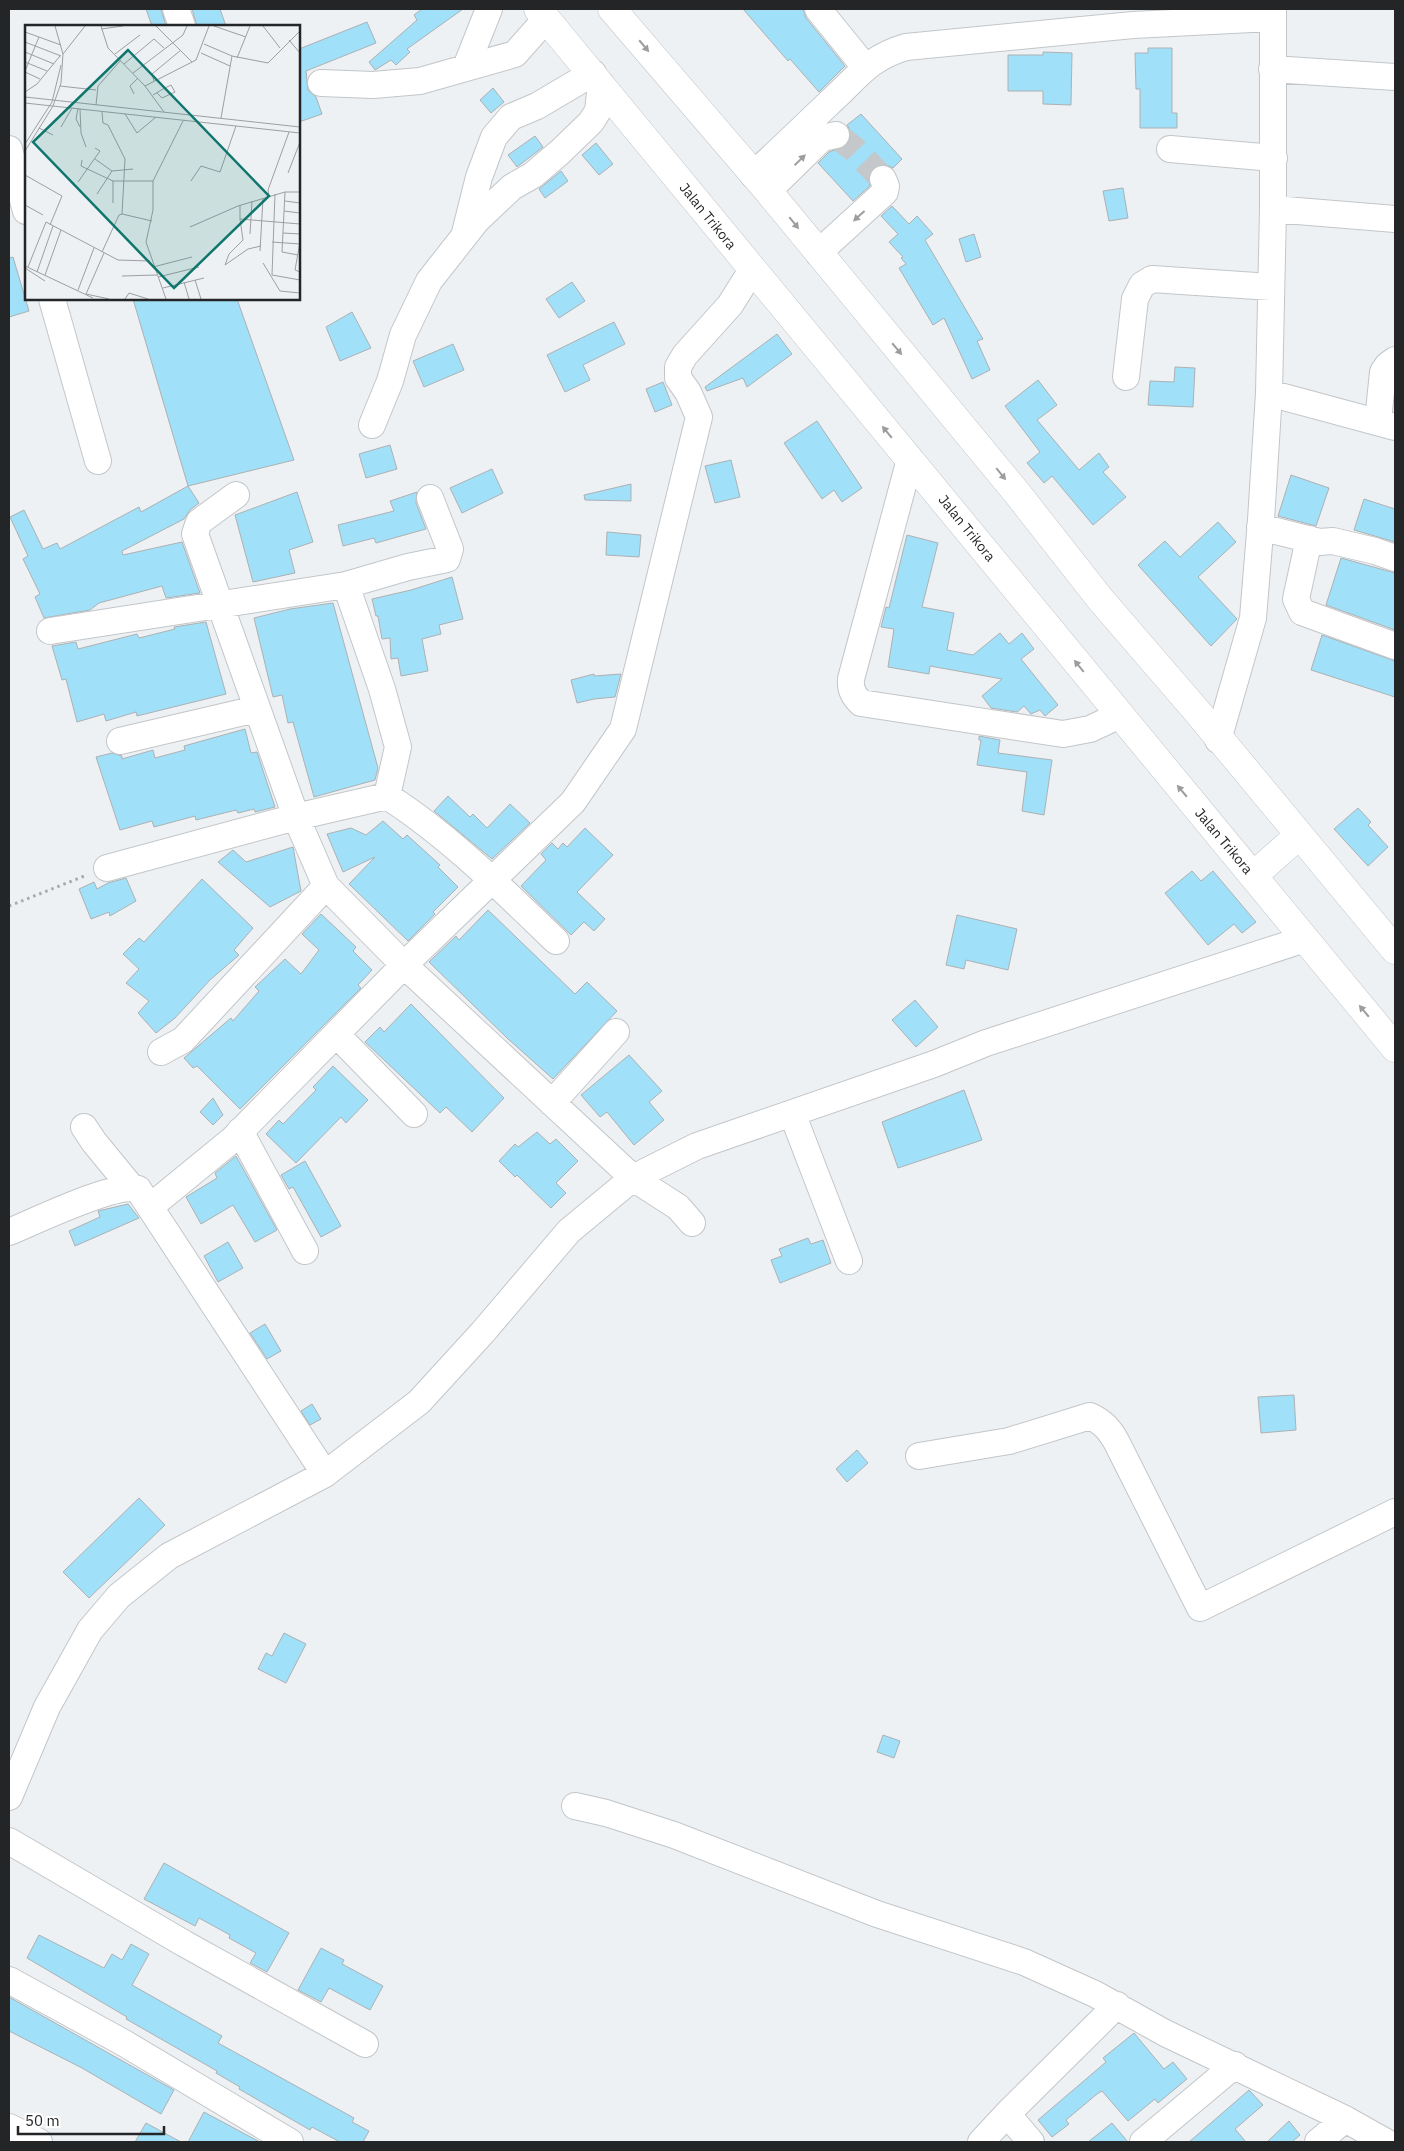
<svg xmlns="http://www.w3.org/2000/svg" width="1404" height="2151" font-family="'IBM Plex Sans',sans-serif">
  <rect width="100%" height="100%" fill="#edf1f4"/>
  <path fill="#a0e0f8" stroke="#adb1b3" d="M146 9H161L166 26H152Z
    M192 9H220L226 26H197Z
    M422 9H463L407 49 410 52 396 65 391 60 375 70 369 62 417 20 414 15Z
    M743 9H803L806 18 845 66 819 92 790 59 788 61Z
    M367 22 376 43 306 71 308 90 316 97 322 114 299 122V49Z
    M1148 48H1172V113H1177V128H1140V89H1136L1135 53H1148Z
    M1043 52 1072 53 1071 105 1043 104V91H1008V55H1043Z
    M493 88 504 102 491 113 480 100Z
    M861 114 902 159 893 168 884 164 878 165 871 170 868 178 870 186 853 201 818 163 829 152 846 146 850 139 851 132 847 125Z
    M535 136 543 147 517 167 508 155Z
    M596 143 613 164 599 175 582 155Z
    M561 171 568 181 545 198 539 189Z
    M1123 188 1128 218 1109 221 1103 191Z
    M892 206 909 224 917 216 933 234 925 240 983 339 977 341 990 370 972 379 944 318 933 325 899 268 906 264 901 258 903 257 889 242 898 234 881 216Z
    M974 234 981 257 966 262 959 239Z
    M13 257 29 311 9 317V258Z
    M572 282 585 301 559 318 546 299Z
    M133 299H237L294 460 188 486Z
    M352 312 371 348 340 361 326 327Z
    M614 322 625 344 583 365 590 380 565 392 547 355Z
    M777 334 792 354 747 387 743 378 707 391 705 387Z
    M453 344 464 370 424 387 413 361Z
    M1175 367 1195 368 1193 407 1148 405 1150 381 1174 382Z
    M1038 380 1057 405 1037 420 1079 470 1099 453 1109 467 1103 472 1126 497 1093 525 1052 476 1044 483 1027 463 1040 452 1005 406Z
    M663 382 672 405 655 412 646 389Z
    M817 421 862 488 842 502 834 490 822 499 784 443Z
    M390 445 397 469 366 478 359 454Z
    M731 460 740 497 715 503 705 466Z
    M492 469 503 493 462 513 450 488Z
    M1291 475 1329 488 1316 526 1278 516Z
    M631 484V501L585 500 584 495Z
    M188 486 199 503 190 510 184 519 122 551 123 555 182 542 200 593 166 598 162 586 99 603 90 610 44 618 35 597 40 594 23 559 28 556 10 517 24 510 43 549 57 543 60 549 139 507 141 512Z
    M297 492 313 542 289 550 295 573 253 582 235 515Z
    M417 492 416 503 426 529 376 543 374 538 343 546 338 525 394 511 390 501Z
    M1364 499 1395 509V542L1354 530Z
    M1218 522 1236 542 1198 577 1237 619 1211 646 1138 565 1165 541 1180 557Z
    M607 532 641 535 639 557 606 555Z
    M907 535 938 543 922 607 954 613 947 650 973 655 1000 633 1009 644 1022 633 1034 649 1021 659 1058 705 1045 716 1040 710 1031 714 1024 706 1017 712 991 708 982 696 1002 679 930 666 929 674 888 667 894 629 881 627 886 607 889 608Z
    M1341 558 1395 573V630L1326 605Z
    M452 577 463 619 439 625 441 634 422 639 428 671 401 676 398 658 391 659 390 638 382 639 378 616H376L372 599 411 590Z
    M333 603 378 768 375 780 314 797 293 722 288 723 282 695 273 697 254 618 290 609Z
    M206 622 226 694 137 716 136 712 106 721 104 714 77 722 66 679 62 680 52 646 76 642 78 649 137 634 139 638 175 629 174 627Z
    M1322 635 1395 661V697L1311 670Z
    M594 674V676L621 674 615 697 594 699 577 703 571 680Z
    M245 729 251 753 257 752 275 807 255 812 254 809 238 813 236 810 196 820 195 816 154 827 152 821 120 830 96 757 112 753 122 756V759L153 750 155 758 185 750 184 746Z
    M979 736 1000 740 998 753 1052 760 1044 815 1022 811 1027 772 977 765 981 740H979Z
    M448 796 470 817 473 814 487 828 510 804 530 823 492 859 434 811Z
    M1358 808 1371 822 1368 825 1388 847 1368 866 1334 829Z
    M383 821 403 839 407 835 440 865 438 867 458 887 433 912 435 914 408 941 349 884 375 857 343 872 327 834 351 828 366 835Z
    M585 828 613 855 577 892 605 919 594 931 584 922 571 935 521 886 546 860 541 854 552 843 558 849 563 843 567 847Z
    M293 847 301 891 270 907 218 862 233 850 246 862Z
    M1192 871 1201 881 1213 871 1256 922 1242 933 1234 924 1208 945 1165 893Z
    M126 878 136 901 110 916 109 912 91 919 79 889 94 882 97 889 108 883Z
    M202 879 253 928 234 950 239 955 210 980 175 1018 156 1033 138 1013 149 1001 126 983 139 969 123 954 139 938 144 942Z
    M488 910 575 994 587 982 617 1011 553 1079 507 1038 429 962 456 936 459 940Z
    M321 914 356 947 353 951 372 970 358 985 361 988 240 1109 197 1066 193 1068 184 1058 231 1018 233 1021 259 991 255 987 285 959 301 974 319 950 302 934Z
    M957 915 1017 929 1008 970 966 960 964 969 946 965Z
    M915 1000 938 1027 916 1047 892 1020Z
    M411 1004 504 1098 472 1132 446 1107 440 1113 365 1042 380 1027 384 1032Z
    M629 1055 662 1091 649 1102 664 1120 634 1145 607 1112 600 1117 581 1095Z
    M333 1066 368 1100 346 1123 341 1117 296 1163 266 1134 279 1120 283 1124 316 1090 313 1087Z
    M964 1090 982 1140 898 1168 882 1122Z
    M213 1098 223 1115 213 1125 200 1112Z
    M537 1132 550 1144 556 1139 578 1161 556 1183 566 1193 551 1208 517 1175 515 1177 499 1161 515 1144 518 1147Z
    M236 1156 277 1230 255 1242 233 1205 201 1224 186 1197 217 1178 215 1173Z
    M305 1161 341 1226 321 1237 293 1187 289 1189 281 1175Z
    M128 1204 139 1218 75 1246 69 1231 100 1217 98 1211Z
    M808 1238 811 1244 823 1240 831 1263 780 1283 771 1260 782 1256 779 1249Z
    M228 1242 243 1268 218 1282 204 1256Z
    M265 1324 281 1351 267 1359 250 1333Z
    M1294 1395 1296 1430 1261 1433 1258 1397Z
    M312 1404 321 1419 310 1425 301 1411Z
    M857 1450 868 1463 847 1482 836 1469Z
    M139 1498 165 1525 89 1598 63 1572Z
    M284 1633 306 1644 286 1683 258 1669 266 1653 272 1656Z
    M883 1735 900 1741 894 1758 877 1752Z
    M164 1863 289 1933 267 1972 250 1963 256 1953 229 1938 230 1935 199 1918 195 1926 144 1899Z
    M39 1935 104 1968 112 1954 122 1960 131 1944 149 1954 132 1985 222 2036 218 2043 354 2118 352 2122 369 2131 363 2142H340L312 2127 310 2130 239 2089 240 2087 216 2073 217 2071 126 2019 127 2017 27 1958Z
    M321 1948 344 1960 342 1964 383 1986 370 2010 329 1988 321 2002 298 1990Z
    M9 1997 174 2090 161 2114 82 2068 9 2031Z
    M1134 2033 1164 2069 1173 2062 1187 2079 1158 2103 1155 2099 1128 2121 1102 2091 1097 2094 1066 2120 1069 2124 1052 2137 1038 2120 1106 2062 1103 2058Z
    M1249 2090 1263 2105 1235 2129 1246 2142H1189Z
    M204 2112 260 2142H188Z
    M1289 2121 1300 2135 1292 2142H1267Z
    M146 2123 181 2142H135Z
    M1112 2123 1128 2142H1088Z"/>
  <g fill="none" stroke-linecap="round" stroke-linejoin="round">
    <path stroke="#c5c8cb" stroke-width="26" stroke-dasharray="26 13" stroke-linecap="butt" d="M836 135 854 149 883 179"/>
    <g stroke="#c3c6c9" stroke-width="28">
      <path id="minor" d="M176 9 182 26
        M818 9 865 67
        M466 67 489 9
        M1272 69 1395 77
        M321 83 373 85 420 81 515 54 546 19
        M9 149 26 211
        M1170 149 1274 158
        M753 175C779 151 804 127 829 103 857 78 868 58 906 47L1133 25 1273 18
        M768 191 822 138 836 135
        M1273 209 1395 219
        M465 233 479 177 494 137 511 117 537 106 593 73
        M818 253 885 192 886 186 883 179
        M52 299 98 461
        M1126 377 1135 299 1142 285 1152 279 1271 287
        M1269 393 1395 427
        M1378 421 1383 372 1388 365 1395 360
        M372 425 390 381 403 335 429 281 477 220 512 187 533 175 560 152 591 122 598 111 601 84
        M910 459 851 679C850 690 854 696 861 703L1063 734 1090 729 1120 715
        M236 495 199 522 195 534 296 817 326 886 404 965 633 1178 678 1207 692 1223
        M1260 527 1320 542 1333 541 1375 551 1395 558
        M1309 539 1296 599 1302 612 1395 646
        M346 585 382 689 398 747 387 796
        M50 631 346 585 408 567 447 559 450 549 430 498
        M1218 740 1253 618 1261 520 1269 393 1273 209V9
        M120 741 257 709
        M107 868 296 817 387 796C449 836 503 890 556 941
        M336 1034 414 1114
        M161 1052 183 1040 326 886
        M552 1103 616 1032
        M792 1113 849 1261
        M84 1127 94 1142 131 1187
        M240 1131 305 1251
        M150 1207 233 1139 404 965 573 802 623 729 699 417 688 392 678 378V367L685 355 730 305 752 270
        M9 1232C34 1222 115 1182 138 1189L325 1474
        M919 1456 1009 1441 1090 1416C1103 1422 1109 1429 1116 1441L1200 1608 1395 1512
        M9 1797 47 1707 90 1630 119 1596 169 1556 325 1474 419 1402 483 1332 569 1231 633 1178 697 1146 934 1064 986 1043 1305 939
        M575 1806 606 1813 674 1835 877 1914 1024 1962 1095 1994 1165 2033 1345 2119 1386 2142
        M9 1841 185 1944 365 2044
        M9 1980 124 2043 290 2142
        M9 2127 39 2142
        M981 2142 1007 2114
        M1031 2142 1007 2114 1117 2005
        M1143 2142 1235 2065
        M1318 2142 1345 2119"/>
    </g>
    <g stroke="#c3c6c9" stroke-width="29">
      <path id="major" d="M538 9 1395 1048
        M612 9 768 191 1017 493 1101 600 1195 709 1395 950
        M1253 876 1298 836"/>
    </g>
    <path stroke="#a7aaad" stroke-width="3" stroke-dasharray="2.5 4" stroke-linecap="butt" d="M9 906 87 875"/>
    <use href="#minor" stroke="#fff" stroke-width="26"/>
    <use href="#major" stroke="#fff" stroke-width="28"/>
  </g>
  <defs><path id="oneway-solid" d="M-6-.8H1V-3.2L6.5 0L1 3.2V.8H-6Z" transform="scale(1.25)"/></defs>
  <g fill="#9c9d9d">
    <use href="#oneway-solid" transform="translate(644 46) rotate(50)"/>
    <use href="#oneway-solid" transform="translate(800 160) rotate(-44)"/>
    <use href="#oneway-solid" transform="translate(859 216) rotate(138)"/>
    <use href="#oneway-solid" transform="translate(794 223) rotate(51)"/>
    <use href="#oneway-solid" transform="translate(897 349) rotate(50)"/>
    <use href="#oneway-solid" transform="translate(887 432) rotate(-130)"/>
    <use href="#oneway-solid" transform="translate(1001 474) rotate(51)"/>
    <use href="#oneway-solid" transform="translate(1079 666) rotate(-129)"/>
    <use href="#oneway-solid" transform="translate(1182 791) rotate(-130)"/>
    <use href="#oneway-solid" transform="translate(1364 1011) rotate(-130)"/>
  </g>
  <g text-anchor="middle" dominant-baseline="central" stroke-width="4.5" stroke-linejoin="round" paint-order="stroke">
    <g font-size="14" fill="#242526" stroke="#fff">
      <text transform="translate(708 216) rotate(51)">Jalan Trikora</text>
      <text transform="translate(967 528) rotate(51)">Jalan Trikora</text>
      <text transform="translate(1224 841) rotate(50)">Jalan Trikora</text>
    </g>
  </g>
  <g transform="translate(25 25)">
    <rect width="275" height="275" fill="#edf1f4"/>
    <path fill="none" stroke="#9d9fa2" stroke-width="1" d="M76 1 83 23 120 61 139 87M131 1 167 37M189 1 221 12M238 1 255 23M76 4 98 1M0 7 36 20M264 15 275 28M0 17 36 31M179 19 207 31 243 38 274 7M0 27 29 39M176 28 205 41M38 29 60 1M90 29 115 10M212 33 225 1M0 37 22 46M99 39 129 14 139 23M0 46 14 12M0 47 15 54M108 48 158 10 162 1M129 56 127 49 156 25M35 61 71 65M120 61 171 35 184 1M0 67 12 59 35 31M109 69 105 61 113 53M128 70 138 64 146 60 150 67 137 73 132 68M0 72 275 102M0 78 275 108M71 80 73 61 96 35M53 83 51 94 55 102M55 84 56 108 61 122M77 87 78 98 83 100 100 134 97 189 94 190 77 227M100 89 112 108 131 92M196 93 207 31M36 102 47 83M14 103 28 110M0 119 27 77 36 40M0 126 28 81 36 58 38 29 30 1M70 134 87 146M57 135 56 141 88 156H128M263 148 275 117M0 150 37 171 25 200M166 156 176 141 195 147 211 101M53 157 75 126 70 123M260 167 257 227 273 230M72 169 87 146 108 144M250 169 247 250 275 255M244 171 243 165 264 107M260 176 275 178M88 178V156M0 180 18 190M215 180V194L275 199M259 186 275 188M97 189 127 196M215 194 218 215 204 229 200 240 223 224 236 221M165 202 213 181 260 167H275M258 208 275 209M225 209 227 176M247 217 275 219M275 217 270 245 275 247M235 226 238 173M79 228 61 269 84 274M238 238 255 266 275 268M0 241 68 273M3 242 21 197 93 235 125 236M128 242 167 232M0 243 20 256M12 247 28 201M20 250 36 205M97 251 132 250M133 252 174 242M170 255 176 274M159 257 164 274M138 263 179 253M53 265 69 223M100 274 104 268 123 274M141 274 121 217 128 185V156L158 96"/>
    <path fill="#0f766e" fill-opacity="0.15" stroke="#0f766e" stroke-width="2.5" d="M103 25 244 171 149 263 8 117Z"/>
    <rect width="275" height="275" fill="none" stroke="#242526" stroke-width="2.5"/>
  </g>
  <rect width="1404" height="2151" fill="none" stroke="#242526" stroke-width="20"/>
  <path d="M18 2126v8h146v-8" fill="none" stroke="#242526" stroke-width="2.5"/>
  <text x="25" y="2126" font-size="15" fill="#242526" stroke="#ffffff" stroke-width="4" paint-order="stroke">50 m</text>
</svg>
